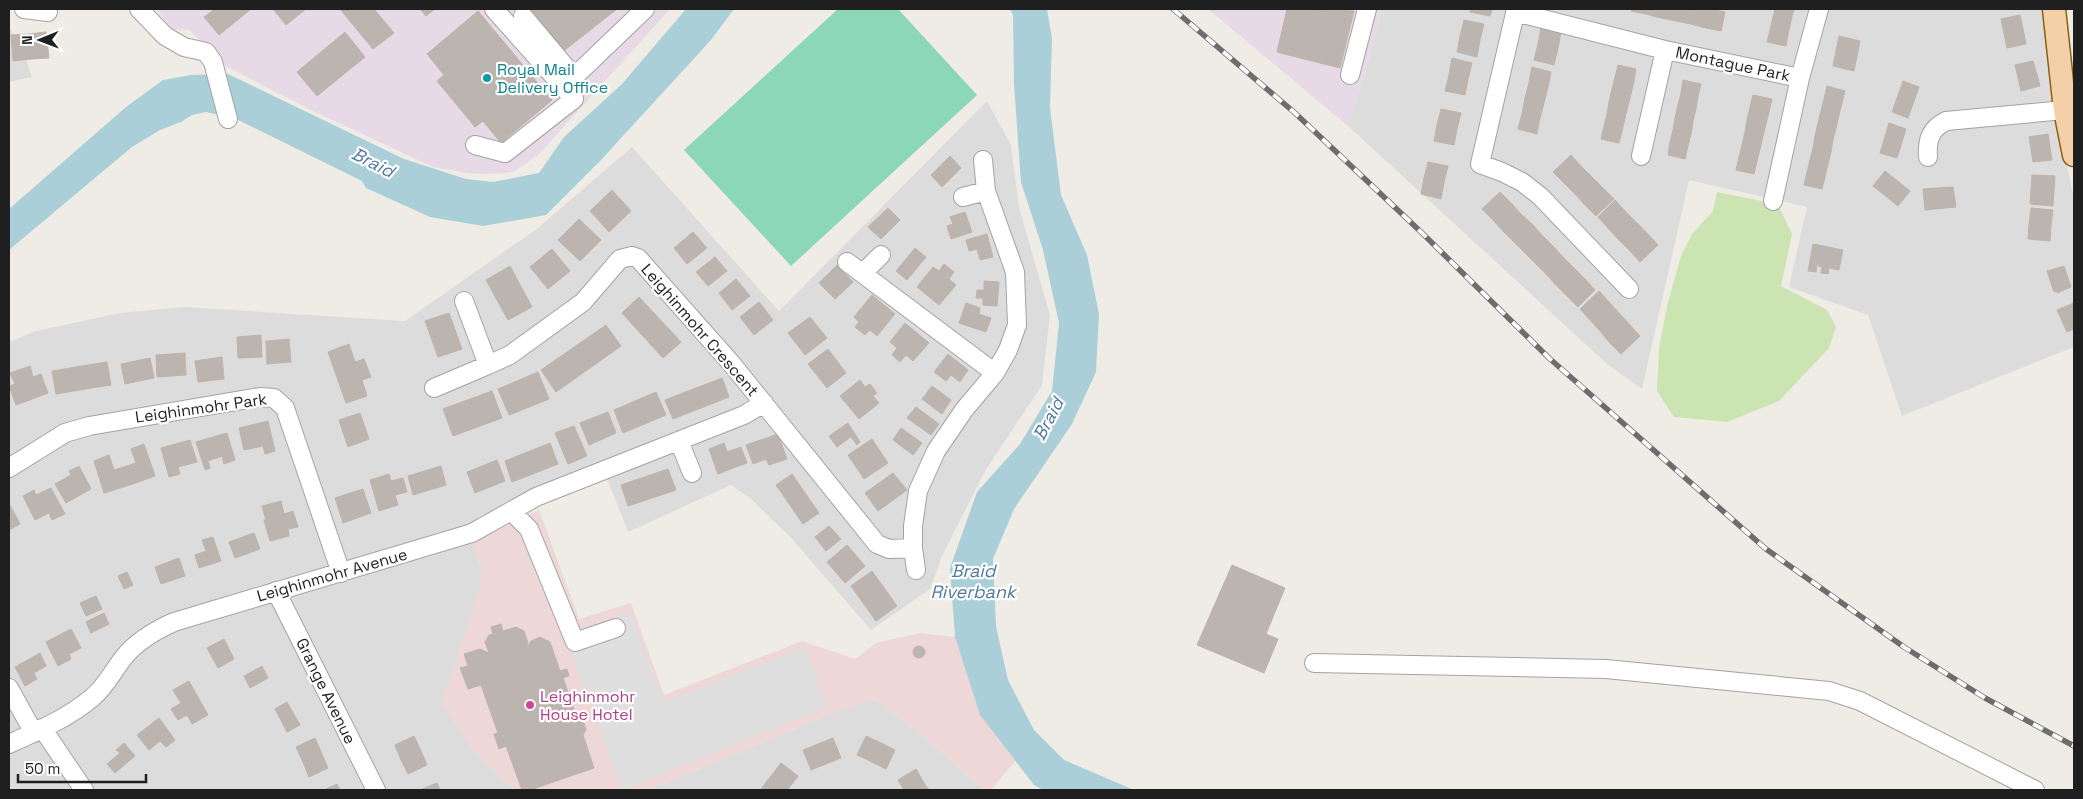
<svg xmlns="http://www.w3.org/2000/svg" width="2083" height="799" font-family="'Space Grotesk',sans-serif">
  <rect width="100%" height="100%" fill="#efece6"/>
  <path fill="#dddcdc" d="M1382 9H2043L2060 134 2074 199V347L1902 416 1868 315 1789 287 1807 207 1689 180 1642 389 1606 363 1348 126 1365 73Z
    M9 27 26 59 32 77 9 82Z
    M987 101 1011 145 1019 207 1050 315 1042 385 985 471 943 554 930 589 871 630 792 539 750 498 731 485 628 532 602 466 478 517 472 542 482 569 480 589 442 703 473 750 513 790H9V342L36 331 120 313 185 307 405 321 538 228 632 147 779 311Z
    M875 699 922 735 984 790H650L832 713Z"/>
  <path fill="#eed7d7" d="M539 510 579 619 631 603 664 695 802 641 855 659 876 643 920 633 955 637 980 715 1015 761 991 790H984L922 735 875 699 832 713 650 790H513L473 750 442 703 480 589 482 569 472 542Z"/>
  <path fill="#e7d9e5" d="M156 9H670L539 154 513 172 485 174 467 173 433 167 311 110 224 65 190 30 172 29Z
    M1208 9H1382L1365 73 1348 126Z"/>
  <path fill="#cce4b1" d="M1717 192 1767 202 1779 207 1792 234 1781 286 1827 310 1836 327 1829 348 1779 401 1727 422 1674 417 1657 391 1659 348 1668 302 1681 256 1692 234 1713 211Z"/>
  <path fill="#8bd7b7" d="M838 9H898L977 95 791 266 684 150Z"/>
  <path fill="#dfdfdf" d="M630 613 664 702 804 648 827 706 622 790 565 634Z"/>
  <path fill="#abcfd8" d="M686 9H734L711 40 601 160 546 215 483 226 430 217 366 188 362 181 234 118 206 112 192 115 181 122 160 130 132 147 9 250V209L126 107 163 80 191 75 228 74 404 159 466 179 493 182 539 173 564 137 622 84Z
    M1010 9H1047L1052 39 1050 108 1061 195 1087 255 1099 314 1096 372 1072 424 1014 509 993 559 996 626 1008 680 1034 730 1064 760 1134 790H1043L1034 785 980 715 955 637 950 568 977 492 1020 444 1052 391 1059 323 1043 250 1021 182 1014 85 1013 15Z"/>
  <path fill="#bcb5af" stroke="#bfb3aa" d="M215 9H251L219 35 204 17Z
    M273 9H306L286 25Z
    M340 9H374L394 33 373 49Z
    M420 9H435L426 16Z
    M526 9H617L561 53Z
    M1287 9H1320L1308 60 1277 52Z
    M1320 9 1354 11 1340 68 1308 60Z
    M1471 9H1492L1490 16 1470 12Z
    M1632 9H1647L1646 14 1631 11Z
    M1647 9H1663L1661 18 1646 14Z
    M1663 9H1679L1676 21 1661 18Z
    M1679 9H1694L1691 24 1676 21Z
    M1694 9H1710L1706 28 1691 24Z
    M1710 9 1725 12 1721 31 1706 28Z
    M1775 9H1794L1791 21 1773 17Z
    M478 11 552 100 501 143 483 121 475 127 437 81 444 75 427 54Z
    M2020 15 2023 29 2004 33 2001 19Z
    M1773 17 1791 21 1788 34 1770 30Z
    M1464 20 1484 24 1480 40 1460 36Z
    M1541 28 1561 32 1558 48 1538 44Z
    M2023 29 2026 44 2007 48 2004 33Z
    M1770 30 1788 34 1786 46 1767 42Z
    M46 32 49 58 31 59 29 34Z
    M345 32 365 57 317 96 297 72Z
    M29 34 31 59 13 61 11 35Z
    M1460 36 1480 40 1477 57 1457 52Z
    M1839 36 1860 41 1854 71 1833 66Z
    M1538 44 1558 48 1554 65 1534 60Z
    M1452 58 1472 63 1468 79 1449 75Z
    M2033 61 2037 74 2018 78 2015 65Z
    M1618 65 1636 69 1634 81 1615 77Z
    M1532 67 1551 72 1548 87 1529 83Z
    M2037 74 2040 86 2021 91 2018 78Z
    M1449 75 1468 79 1465 95 1445 91Z
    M1615 77 1634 81 1631 94 1612 89Z
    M1683 80 1701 84 1698 96 1681 93Z
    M1903 81 1919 87 1908 118 1892 112Z
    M1529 83 1548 87 1544 103 1525 98Z
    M1827 86 1845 91 1842 103 1824 99Z
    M1612 89 1631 94 1628 106 1609 102Z
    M1681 93 1698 96 1696 109 1678 105Z
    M1753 95 1772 99 1769 112 1750 107Z
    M1525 98 1544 103 1540 118 1522 114Z
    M1824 99 1842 103 1839 115 1821 111Z
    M1609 102 1628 106 1625 118 1607 114Z
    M1678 105 1696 109 1693 121 1675 118Z
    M1750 107 1769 112 1766 124 1747 120Z
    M1441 109 1461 113 1457 129 1437 125Z
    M1821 111 1839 115 1836 128 1818 123Z
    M1522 114 1540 118 1537 134 1518 129Z
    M1607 114 1625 118 1622 131 1604 126Z
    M1675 118 1693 121 1691 134 1673 130Z
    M1747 120 1766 124 1763 136 1745 132Z
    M1818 123 1836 128 1833 140 1815 136Z
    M1889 123 1906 129 1897 158 1880 153Z
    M1437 125 1457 129 1454 145 1434 141Z
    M1604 126 1622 131 1619 143 1601 139Z
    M1673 130 1691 134 1688 146 1670 142Z
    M1745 132 1763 136 1760 149 1742 145Z
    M2048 134 2050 147 2031 149 2029 137Z
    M1815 136 1833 140 1831 152 1813 148Z
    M1670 142 1688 146 1685 159 1668 155Z
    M1742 145 1760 149 1757 161 1739 157Z
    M2050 147 2052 160 2033 162 2031 149Z
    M1813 148 1831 152 1828 164 1810 160Z
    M1571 155 1581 166 1564 183 1553 172Z
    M950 156 961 168 942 187 931 175Z
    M1739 157 1757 161 1754 174 1736 170Z
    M1810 160 1828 164 1825 177 1807 172Z
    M1428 162 1448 166 1444 182 1424 178Z
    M1581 166 1592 177 1575 194 1564 183Z
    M1885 171 1910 191 1898 206 1873 186Z
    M1807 172 1825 177 1822 189 1804 185Z
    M2032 175 2055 176 2054 191 2031 190Z
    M1592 177 1603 188 1585 205 1575 194Z
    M1424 178 1444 182 1441 199 1421 194Z
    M1953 187 1956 207 1925 210 1923 189Z
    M1603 188 1614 199 1596 216 1585 205Z
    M612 190 631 211 609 232 590 211Z
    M2031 190 2054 191 2053 206 2030 204Z
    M1500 192 1511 203 1493 220 1482 209Z
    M1615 200 1625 211 1608 228 1598 217Z
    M1511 203 1521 214 1503 231 1493 220Z
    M888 208 900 220 881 239 868 227Z
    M2031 208 2053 210 2051 226 2029 224Z
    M1625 211 1636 222 1618 239 1608 228Z
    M965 212 972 232 951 239 947 226 953 224 950 217Z
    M1521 214 1532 224 1514 242 1503 231Z
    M579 219 601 240 580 261 558 240Z
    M1636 222 1647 233 1629 250 1618 239Z
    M1532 224 1542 235 1525 253 1514 242Z
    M2029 224 2051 226 2050 241 2028 239Z
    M693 232 707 248 687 264 674 248Z
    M1647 233 1658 245 1640 262 1629 250Z
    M987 234 993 257 980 260 977 249 969 251 966 240Z
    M1542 235 1553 246 1535 263 1525 253Z
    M1813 244 1843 250 1839 270 1829 268 1828 274 1821 273 1822 267 1817 265 1816 272 1808 271Z
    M1553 246 1563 257 1546 274 1535 263Z
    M915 248 926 257 907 280 896 271Z
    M552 249 570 271 548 289 530 267Z
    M715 257 727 271 708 286 696 272Z
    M1563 257 1574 268 1556 285 1546 274Z
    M944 264 954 272 949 279 956 285 939 305 917 287 933 267 939 271Z
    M837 265 853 282 835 299 819 283Z
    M510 266 532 307 508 320 486 280Z
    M2064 266 2071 287 2057 293V291L2054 292 2047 271Z
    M1574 268 1585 279 1567 296 1556 285Z
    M736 279 750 296 732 310 719 293Z
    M1585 279 1595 290 1578 307 1567 296Z
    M984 281 999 282 997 306 983 305V298H976L977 290H984Z
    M1599 291 1609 302 1590 320 1580 309Z
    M872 295 895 314 877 336 870 330 865 335 855 327 859 322 854 317Z
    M639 297 681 342 663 358 622 313Z
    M759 302 773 320 754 335 740 317Z
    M1609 302 1619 313 1600 331 1590 320Z
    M966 303 980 308 979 314 991 318 986 332 959 323Z
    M2074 303V329L2067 332 2057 310Z
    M449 313 462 349 438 357 425 321Z
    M1619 313 1630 325 1610 343 1600 331Z
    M810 317 827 338 805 355 788 333Z
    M905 323 929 343 913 361 906 355 900 362 892 355 897 348 890 342Z
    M606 325 621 346 556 392 541 370Z
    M1630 325 1640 336 1621 354 1610 343Z
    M261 335 262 357 238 358 237 337Z
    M289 339 291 362 267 364 266 341Z
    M349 344 355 362 364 359 371 377 362 380 367 396 346 403 328 352Z
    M828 349 846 373 827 388 808 364Z
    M185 353 186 375 157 377 156 355Z
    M948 354 968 370 960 382 951 375 946 381 934 372Z
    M222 357 224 379 198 382 195 361Z
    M150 358 154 378 125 384 121 364Z
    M107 362 111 385 85 389 82 366Z
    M30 366 33 377 41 374 48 393 16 405 9 386 15 384 10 373Z
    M82 366 85 389 56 394 52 371Z
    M538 372 549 399 509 415 498 389Z
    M722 378 729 397 673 419 665 400Z
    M860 380 865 387 870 384 877 393 873 396 879 403 859 419 840 396Z
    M932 386 951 400 942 414 922 399Z
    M492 391 502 418 453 436 443 409Z
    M656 392 666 415 623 433 614 410Z
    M916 407 939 424 931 435 907 418Z
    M608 412 616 433 589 445 580 423Z
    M360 413 369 439 348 447 339 420Z
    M268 421 275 451 265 454 263 446 244 450 239 428Z
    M848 423 860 442 857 445 851 437 837 447 829 436Z
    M574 426 587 456 568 464 555 433Z
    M901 428 922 443 913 455 893 440Z
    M227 433 235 460 224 464 222 456 208 461 210 468 205 470 196 442Z
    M778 434 787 459 769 465 766 459 753 464 746 445Z
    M872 439 888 463 864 479 848 455Z
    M190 440 197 462 178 467 180 474 169 477 161 448Z
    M550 443 558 464 512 482 505 461Z
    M724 443 733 468 718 474 709 449Z
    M144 444 155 476 130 485 124 467 136 463 131 449Z
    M741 447 747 463 733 468 727 452Z
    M109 455 114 470 124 467 130 485 104 493 94 461Z
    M497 460 505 481 475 493 467 472Z
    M79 466 91 489 66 503 55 484 71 475 69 471Z
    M441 466 446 485 413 495 408 476Z
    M668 469 676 490 628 506 621 485Z
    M893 473 907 490 878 511 865 493Z
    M389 474 391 481 403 478 407 492 395 495 398 505 379 511 370 480Z
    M792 474 819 513 803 524 776 485Z
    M51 488 65 514 52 520 49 513 35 520 23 496 34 490 36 495Z
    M363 489 371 513 343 523 335 498Z
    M281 501 284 514 293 511 298 527 288 529 289 536 270 541 264 520H266L262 506Z
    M10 505 20 524 9 530V506Z
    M829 526 841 539 826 551 815 537Z
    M254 533 260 549 235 558 229 542Z
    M213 537 221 561 199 568 195 555 206 551 202 540Z
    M847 545 865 566 845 583 827 562Z
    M179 558 185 576 161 584 155 567Z
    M1232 565 1285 588 1266 634 1278 639 1264 673 1197 645Z
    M872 571 897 606 876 621 851 586Z
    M127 572 133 585 124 589 118 576Z
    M96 596 102 609 86 616 80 603Z
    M104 613 109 624 91 633 86 622Z
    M501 624 503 631 516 627 524 631 528 643 526 650 531 641 540 637 550 642 560 671 567 669 569 676 563 678 578 721 584 723 586 730 583 735 594 768 530 790H522L506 746 499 749 494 734 498 733 481 685 468 689 460 668 468 666 464 654 480 649 489 653 485 642 489 635 493 634 491 627Z
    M71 629 81 648 69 654 71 659 58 666 46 642Z
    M224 639 234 659 218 668 207 648Z
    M913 652a6 6 0 1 1 12 0a6 6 0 1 1-12 0Z
    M40 653 46 666 34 673 37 679 25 686 15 667Z
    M262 666 268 678 250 688 244 676Z
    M189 681 208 715 192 724 187 715 178 720 171 709 181 703 173 690Z
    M287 702 300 725 287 732 275 709Z
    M159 718 175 740 166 747 160 741 149 750 137 735Z
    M414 736 421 751 401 760 395 745Z
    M866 736 881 743 872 762 857 755Z
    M315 738 322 754 303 762 296 747Z
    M833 738 841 758 826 764 818 744Z
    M124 743 135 756 115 773 107 764 120 753 116 750Z
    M881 743 895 750 886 769 872 762Z
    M818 744 826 764 811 770 803 750Z
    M421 751 427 765 408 774 401 760Z
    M322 754 328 768 309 777 303 762Z
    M781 763 798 776 788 789 771 776Z
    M916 769 924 783 913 790H904L898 780Z
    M771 776 788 789 787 790 761 789Z
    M437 783 440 790H420Z
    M924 783 929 790H913Z
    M337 784 340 790H324Z"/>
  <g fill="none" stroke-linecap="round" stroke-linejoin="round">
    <g stroke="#a3a3a3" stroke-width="20">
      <path id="minor" d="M24 9 48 12
        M139 9 165 36 184 47 206 52 213 62 228 119
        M1516 9 1480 164 1502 172 1522 182 1540 196 1629 289
        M1515 12 1665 50 1800 78
        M523 16 574 77 645 9
        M1350 75 1367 9
        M475 145 505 153 574 99 494 9
        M1641 156 1665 50
        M1928 157C1927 140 1930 129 1946 121L2065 110
        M963 197 986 191
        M1773 201 1800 78 1819 9
        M847 262 995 373
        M863 273 881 255
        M464 301 488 365 510 355 583 302 620 259 632 256 638 258 731 363 877 544 889 549 913 548
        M434 388 488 365
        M679 441 692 473
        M9 468 65 433 89 426 260 397 274 398 285 408 341 573
        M512 512 529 529 575 642 616 628
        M916 570 913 548V526L918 491 936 451 964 410 995 373 1008 350 1017 325 1015 272 986 191 983 160
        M276 591 376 790
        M1314 663 1606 669 1829 691 1860 701 2035 790
        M9 688 34 733
        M42 728 84 790
        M9 744C38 731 68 718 93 697 106 686 113 671 124 657 137 641 156 630 174 622L472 533 536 497 744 415 764 403"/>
    </g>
    <g stroke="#8c5f0e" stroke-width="25">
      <path id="major" d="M2054 9 2065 110 2074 155"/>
    </g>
    <use href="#minor" stroke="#fff" stroke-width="18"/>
    <use href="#major" stroke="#f3d0a7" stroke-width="22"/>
    <g stroke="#6d6d6d" stroke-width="5.5">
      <path id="rail" d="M1173 9 1295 113 1420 231 1549 358 1766 549 1904 647 1985 698 2074 746"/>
    </g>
    <use href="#rail" stroke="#fff" stroke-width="4" stroke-dasharray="11" stroke-linecap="butt"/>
  </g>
  <circle fill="#0f9aa8" stroke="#fff" stroke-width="2" cx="487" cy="78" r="5"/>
  <circle fill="#d1479c" stroke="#fff" stroke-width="2" cx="530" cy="705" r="5"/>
  <g text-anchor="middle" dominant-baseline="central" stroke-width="4.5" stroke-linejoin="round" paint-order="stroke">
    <g font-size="16" fill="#1f1f1f" stroke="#fff">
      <text transform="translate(1733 64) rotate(12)">Montague Park</text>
      <text transform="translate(700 330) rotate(49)">Leighinmohr Crescent</text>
      <text transform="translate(201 408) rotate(-8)">Leighinmohr Park</text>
      <text transform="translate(332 575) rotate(-16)">Leighinmohr Avenue</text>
      <text transform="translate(326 691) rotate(64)">Grange Avenue</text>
    </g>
    <g font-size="16" fill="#0d838f" stroke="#fff" text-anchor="start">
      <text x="497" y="69">Royal Mail<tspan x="497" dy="18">Delivery Office</tspan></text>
    </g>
    <g font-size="16" fill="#b23c85" stroke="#fff" text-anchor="start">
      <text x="540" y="696">Leighinmohr<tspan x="540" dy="18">House Hotel</tspan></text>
    </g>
    <g font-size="18" font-style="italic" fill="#517a9f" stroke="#fff">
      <text transform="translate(373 162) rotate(27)">Braid</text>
      <text transform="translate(1048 419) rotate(-62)">Braid</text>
      <text x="973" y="570">Braid<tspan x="973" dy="21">Riverbank</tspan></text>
    </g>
  </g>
  <rect width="2083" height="799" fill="none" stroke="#1f1f1f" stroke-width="20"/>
  <g transform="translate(40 40) rotate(269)" stroke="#ffffff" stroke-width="4" paint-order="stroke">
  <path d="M0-4L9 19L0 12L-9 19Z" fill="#1f1f1f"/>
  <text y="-8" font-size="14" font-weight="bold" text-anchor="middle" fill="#1f1f1f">N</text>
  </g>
  <path d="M18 774v8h128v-8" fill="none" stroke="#1f1f1f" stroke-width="2.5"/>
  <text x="25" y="774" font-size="15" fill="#1f1f1f" stroke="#ffffff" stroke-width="4" paint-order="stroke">50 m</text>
</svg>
